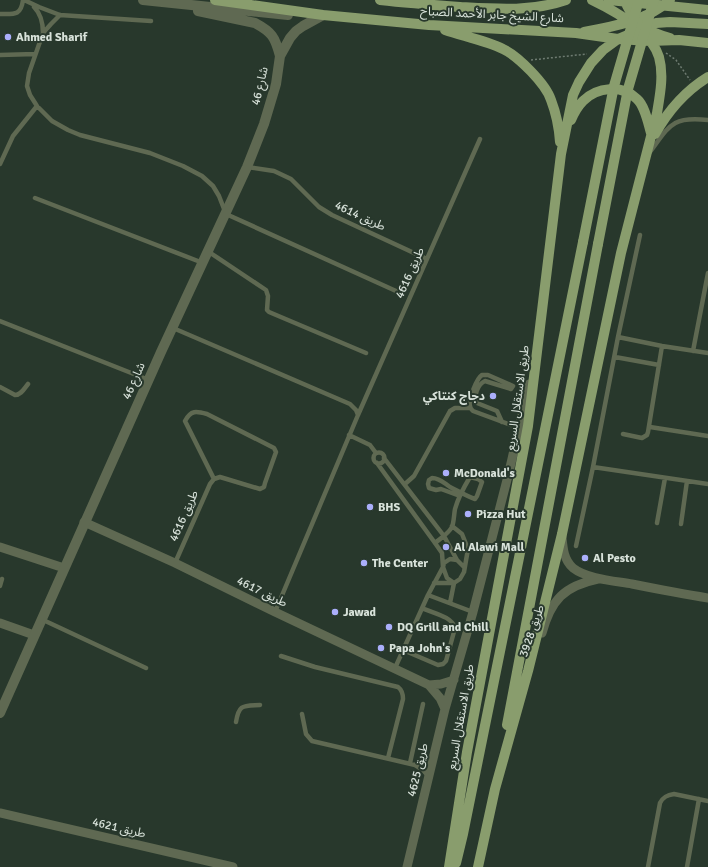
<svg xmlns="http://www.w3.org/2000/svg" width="708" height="867" font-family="Signika,'Noto Sans Arabic',sans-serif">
  <rect width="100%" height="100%" fill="#28382c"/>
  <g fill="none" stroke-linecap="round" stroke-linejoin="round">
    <path stroke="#6e7b71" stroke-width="1.5" stroke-dasharray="2 2" stroke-linecap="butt" d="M666 53 676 60 690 80
      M531 60 587 54"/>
    <path stroke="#5f6952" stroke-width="4.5" d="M24 0 39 7 60 15 151 21
      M34 7C41 14 43 23 43 33
      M0 14C14 14 21 16 23 0
      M60 15 51 24 43 33 29 73 27 86 30 95 37 106 52 121 68 130 80 135 150 153 183 166 202 176 213 186 219 196 226 214 396 291
      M0 55 35 54
      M650 152C670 125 672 116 708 120
      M0 164 13 136 37 106
      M247 167 274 171 291 179 319 207 332 215 427 259
      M35 198 203 263
      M209 252 266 290 268 296 267 310 269 312 366 353
      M0 321 149 380
      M173 328 350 404 356 410 358 415 275 612
      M618 337 662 346 708 353
      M693 351 708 273
      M615 357 659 365
      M0 387 15 395C21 395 24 389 28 384
      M358 415 480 139
      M502 422 497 411 477 403C473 396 478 384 485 381L511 389 513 386 488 375H482C477 378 468 400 470 406 470 408 471 409 473 411L519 428
      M650 427 708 436
      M623 434 642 438 647 435 648 432 662 346
      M349 435 370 445 376 453
      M373.5 458a5.5 5.5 0 1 1 11 0a5.5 5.5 0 1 1-11 0Z
      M384 458 444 536 457 560 464 567
      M377 463 435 543 442 553 443 567 428 595 395 668
      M593 467 618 337 640 235
      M405 484 414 476 450 411 455 408H470
      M657 523 665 478
      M681 524 687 481
      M435 543C441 538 448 534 452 527 454 522 454 514 455 509 458 498 464 487 470 477L478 479 482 482 477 496 475 499C466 496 458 491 450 487 444 483 440 478 432 478L429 480 428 484 429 488 436 490 441 489 460 496
      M576 546 593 467 708 484
      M175 563 210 484 214 479 220 477 260 489 264 487 265 483 276 452 274 448 207 414C196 411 191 410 185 421L214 479
      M434 583H454L460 579 464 572 468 549 462 534 452 526
      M0 586 2 579
      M428 595 473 612
      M450 603 454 583 447 578 443 567 444 563 450 559 457 560
      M41 619 146 668
      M403 650 438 665 443 664 446 661 455 628C452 616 432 613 422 608
      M281 656 315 667 398 687C402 690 403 693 403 699L388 758
      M302 714 306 734 312 741 415 765 423 770 429 777
      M236 722C239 704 243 706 260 705
      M410 763 423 704
      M415 765 425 762 432 758
      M648 867 660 803C663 797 667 795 674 794L708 801
      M687 867 699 799"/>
    <path stroke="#5f6952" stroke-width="9" d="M84 522 175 563 275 612 429 685 441 684 454 680
      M562 537C563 549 564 560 573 568 587 579 615 581 632 584 657 589 683 594 708 598
      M0 547 64 568
      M0 623 34 635
      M542 633C551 600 564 586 598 579
      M429 685 440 698 445 709
      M0 813 233 867
      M407 867 445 709 473 612 509 472 529 384"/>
    <path stroke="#5f6952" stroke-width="10" d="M143 0 288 15
      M198 11 255 23C272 32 275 37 280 56
      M0 713 161 352 247 167 264 124 276 84 280 56 290 38 296 31 303 26 323 15"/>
    <path stroke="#899d6d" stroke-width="10" d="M215 0 323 15 429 25 576 33 618 39 650 41 679 40 708 43
      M380 0C407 3 433 5 460 7 495 9 532 12 566 0
      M609 0 708 10
      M624 0C636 24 644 31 670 38
      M445 30C463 36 487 41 503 49 518 56 546 84 551 100 556 113 559 127 560 142
      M584 32C612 27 649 20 670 0
      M571 120C574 113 578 106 583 101 597 87 622 84 637 99 645 106 648 123 651 133
      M655 134C668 111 685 91 708 77
      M507 725 598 244
      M456 863 463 834 583 242
      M449 867 467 752 528 426 561 154 573 95 579 82 591 63 603 50 618 39 656 23 670 22 708 24
      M478 867 495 789 528 671 562 534 621 253 657 113C660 95 664 75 659 57 651 31 615 11 592 0"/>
    <path stroke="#899d6d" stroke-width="10" d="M583 242 614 86 639 0
      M598 244 628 89 654 0"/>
  </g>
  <g fill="#abaffb" stroke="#28382c" stroke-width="1.5">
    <circle cx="8" cy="37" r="4"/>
    <circle cx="493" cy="396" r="4"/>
    <circle cx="446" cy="473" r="4"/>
    <circle cx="370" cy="507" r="4"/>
    <circle cx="468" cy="514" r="4"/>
    <circle cx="446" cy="547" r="4"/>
    <circle cx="585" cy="558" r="4"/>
    <circle cx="364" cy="563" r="4"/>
    <circle cx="335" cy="612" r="4"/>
    <circle cx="389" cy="627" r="4"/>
    <circle cx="381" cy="648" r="4"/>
  </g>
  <g text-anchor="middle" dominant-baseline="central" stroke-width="4" stroke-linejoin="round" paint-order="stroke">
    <g font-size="12" fill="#d8e2da" stroke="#28382c">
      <text transform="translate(492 15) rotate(3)">شارع الشيخ جابر الأحمد الصباح</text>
      <text transform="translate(260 86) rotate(-77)">شارع 46</text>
      <text transform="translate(360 216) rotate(25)">طريق 4614</text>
      <text transform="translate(410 273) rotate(-66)">طريق 4616</text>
      <text transform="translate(134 381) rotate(-66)">شارع 46</text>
      <text transform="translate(518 398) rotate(-82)">طريق الاستقلال السريع</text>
      <text transform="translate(184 516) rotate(-66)">طريق 4616</text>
      <text transform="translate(262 592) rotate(26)">طريق 4617</text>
      <text transform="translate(532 631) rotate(-71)">طريق 3928</text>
      <text transform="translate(461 717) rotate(-80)">طريق الاستقلال السريع</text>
      <text transform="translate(418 770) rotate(-76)">طريق 4625</text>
      <text transform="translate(119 828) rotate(13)">طريق 4621</text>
    </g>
    <g font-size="12" font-weight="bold" fill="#d8e2da" stroke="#28382c" text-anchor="start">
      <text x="16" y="37">Ahmed Sharif</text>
      <text x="485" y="396" text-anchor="end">دجاج كنتاكي</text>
      <text x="454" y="473">McDonald's</text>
      <text x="378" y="507">BHS</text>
      <text x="476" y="514">Pizza Hut</text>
      <text x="454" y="547">Al Alawi Mall</text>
      <text x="593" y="558">Al Pesto</text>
      <text x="372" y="563">The Center</text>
      <text x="343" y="612">Jawad</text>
      <text x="397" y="627">DQ Grill and Chill</text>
      <text x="389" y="648">Papa John's</text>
    </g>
  </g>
</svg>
